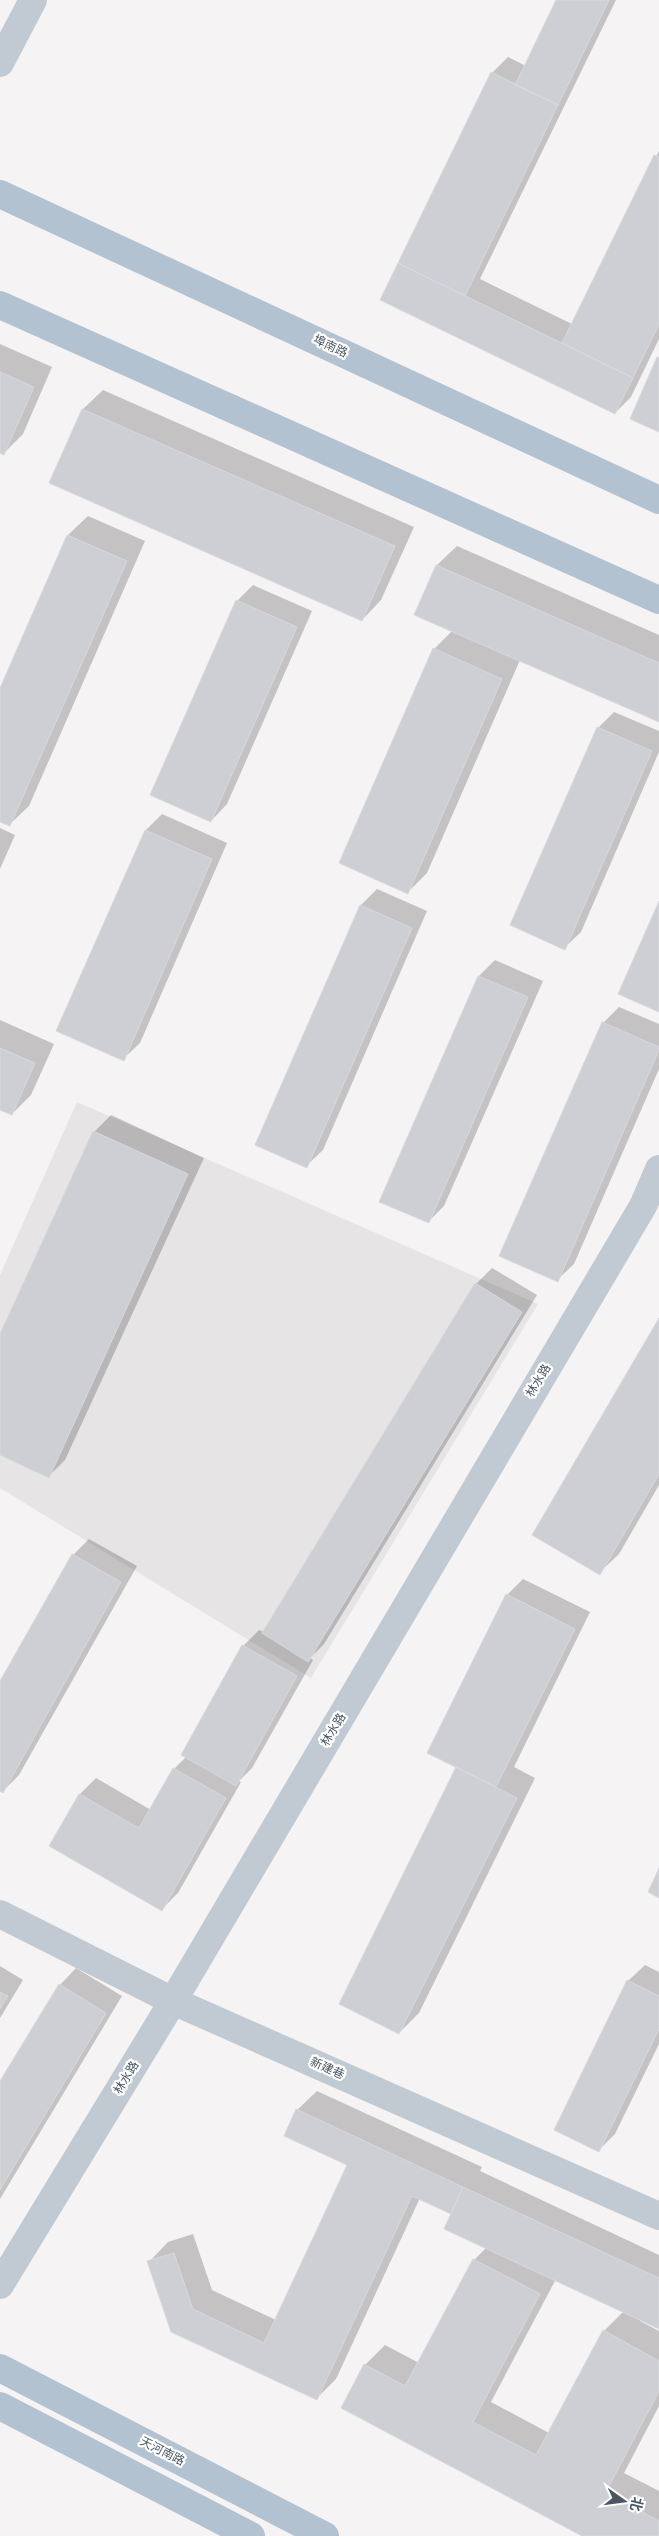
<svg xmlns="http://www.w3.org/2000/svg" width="659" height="2536" font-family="Overpass,'Noto Sans SC',sans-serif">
  <rect width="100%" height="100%" fill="#f5f3f3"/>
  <path fill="#e6e4e5" d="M77 1102 538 1304 311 1678 0 1488V1275Z"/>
  <path fill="#0003" fill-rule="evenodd" d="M558 0H616L480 279 572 324 659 151V339L631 397 615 413 382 299 492 73 508 57 526 66Z
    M0 344 52 367 23 434 4 453 0 452Z
    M103 390 414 527 381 600 362 620 51 483 83 409Z
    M88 516 145 541 29 806 9 825 0 821V691L68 535Z
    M457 546 659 635V721L520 660 427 873 408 892 434 649 453 630 416 614 437 565Z
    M253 585 312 611 227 804 211 821 237 601Z
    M614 712 659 731V752L581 932 564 948 598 728Z
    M162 814 227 843 140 1043 123 1059 146 830Z
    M0 828 15 835 0 869Z
    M377 889 427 911 323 1150 306 1166 257 1144 361 905Z
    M495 960 543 981 444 1206 428 1222 381 1201 479 976Z
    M619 1007 659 1024V1069L574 1264 557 1280 603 1023Z
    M0 1020 54 1044 31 1095 12 1114 0 1109Z
    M111 1115 204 1158 65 1460 49 1476 0 1454V1337L95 1131Z
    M492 1268 537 1295 324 1644 310 1658 313 1660 252 1768 239 1781 241 1782 178 1893 162 1909 51 1846 80 1794 96 1778 151 1810 174 1769 186 1757 243 1646 259 1630 264 1632 476 1284Z
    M659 1321V1485L619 1554 599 1573Z
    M89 1539 137 1566 19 1775 3 1791 0 1790V1683L73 1555Z
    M523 1579 590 1612 514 1767 535 1778 419 2013 399 2033 458 1767 507 1595Z
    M645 1965 659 1972V2044L615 2134 599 2150 628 1981Z
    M0 1966 23 1980 0 2018Z
    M76 1968 122 1996 0 2199V2083L60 1985Z
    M317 2091 482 2167 480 2171 659 2255V2327L641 2319 640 2321 659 2331V2406L624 2473 659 2491V2536H584L365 2365 385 2345 419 2363 474 2260 487 2247 455 2209 420 2198 336 2379 316 2399 172 2331 149 2262 168 2242 193 2234 212 2290 276 2320 348 2165 297 2110ZM556 2279 624 2311 604 2331 549 2433 491 2402Z"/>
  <path fill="#cdcfd5" stroke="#d7d9de" d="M556 0H609L558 105 515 85Z
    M491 72 558 105 465 296 398 263Z
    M654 155 659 157V324L633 378 562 343Z
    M398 263 633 378 615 414 380 300Z
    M657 357H659V432L630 419Z
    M0 372 34 387 4 455 0 453Z
    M82 409 395 546 362 621 49 483Z
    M67 535 127 561 10 826 0 822V688Z
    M436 565 659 663V722L414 615Z
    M236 600 297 627 211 822 150 795Z
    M433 648 502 679 408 894 339 863Z
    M597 727 652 751 565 950 510 925Z
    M145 830 212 859 124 1061 56 1031Z
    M659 901V1012L618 994Z
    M360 905 412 928 307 1168 255 1145Z
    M478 976 528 997 429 1223 379 1202Z
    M602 1022 659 1047V1050L558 1282 499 1256Z
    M0 1048 35 1063 12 1115 0 1110Z
    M93 1131 188 1174 49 1478 0 1455V1334Z
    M475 1283 522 1312 308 1662 262 1633Z
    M659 1318V1474L600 1575 532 1535Z
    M72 1554 121 1582 3 1793 0 1791V1681Z
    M506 1594 575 1629 496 1787 427 1753Z
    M242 1645 297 1676 236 1786 181 1755Z
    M456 1767 517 1798 399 2034 339 2004Z
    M173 1768 226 1798 162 1911 49 1846 79 1794 139 1828Z
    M659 1868V1898L648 1892Z
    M627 1980 659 1996V2029L599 2152 554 2130Z
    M59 1984 106 2013 0 2190V2081Z
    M0 1992 8 1996 0 2009Z
    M296 2109 463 2187 451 2214 412 2196 317 2400 171 2332 147 2261 174 2253 193 2309 264 2343 347 2165 284 2136Z
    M463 2187 659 2278V2329L444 2229Z
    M473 2259 540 2294 473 2422 536 2455 603 2330 659 2361V2391L606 2492 659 2521V2536H582L341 2408 364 2364 405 2386Z"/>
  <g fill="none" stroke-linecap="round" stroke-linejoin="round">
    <path stroke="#c1cad2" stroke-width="28" d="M0 63 33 0
      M0 1914 173 2001 659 2216
      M0 2285 173 2001 643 1206 659 1169"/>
    <path stroke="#b3c2d1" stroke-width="28" d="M0 194 659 500
      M0 305 659 600
      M0 2368 325 2536
      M0 2406 251 2536"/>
  </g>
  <g text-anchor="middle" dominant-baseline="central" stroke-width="4.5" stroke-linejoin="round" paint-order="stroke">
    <g font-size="12" fill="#4a5661" stroke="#fff">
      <text transform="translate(330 347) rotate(25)">埠南路</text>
      <text transform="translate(539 1381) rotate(-59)">林水路</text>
      <text transform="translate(334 1730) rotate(-59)">林水路</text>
      <text transform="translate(327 2069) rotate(24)">新建巷</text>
      <text transform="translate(127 2078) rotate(-59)">林水路</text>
      <text transform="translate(162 2452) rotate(27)">天河南路</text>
    </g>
  </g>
  <g transform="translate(624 2501) rotate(104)" stroke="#ffffff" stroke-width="4" paint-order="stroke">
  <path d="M0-4L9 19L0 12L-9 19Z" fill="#4a5661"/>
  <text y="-8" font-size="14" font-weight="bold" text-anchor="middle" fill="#4a5661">北</text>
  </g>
</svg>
